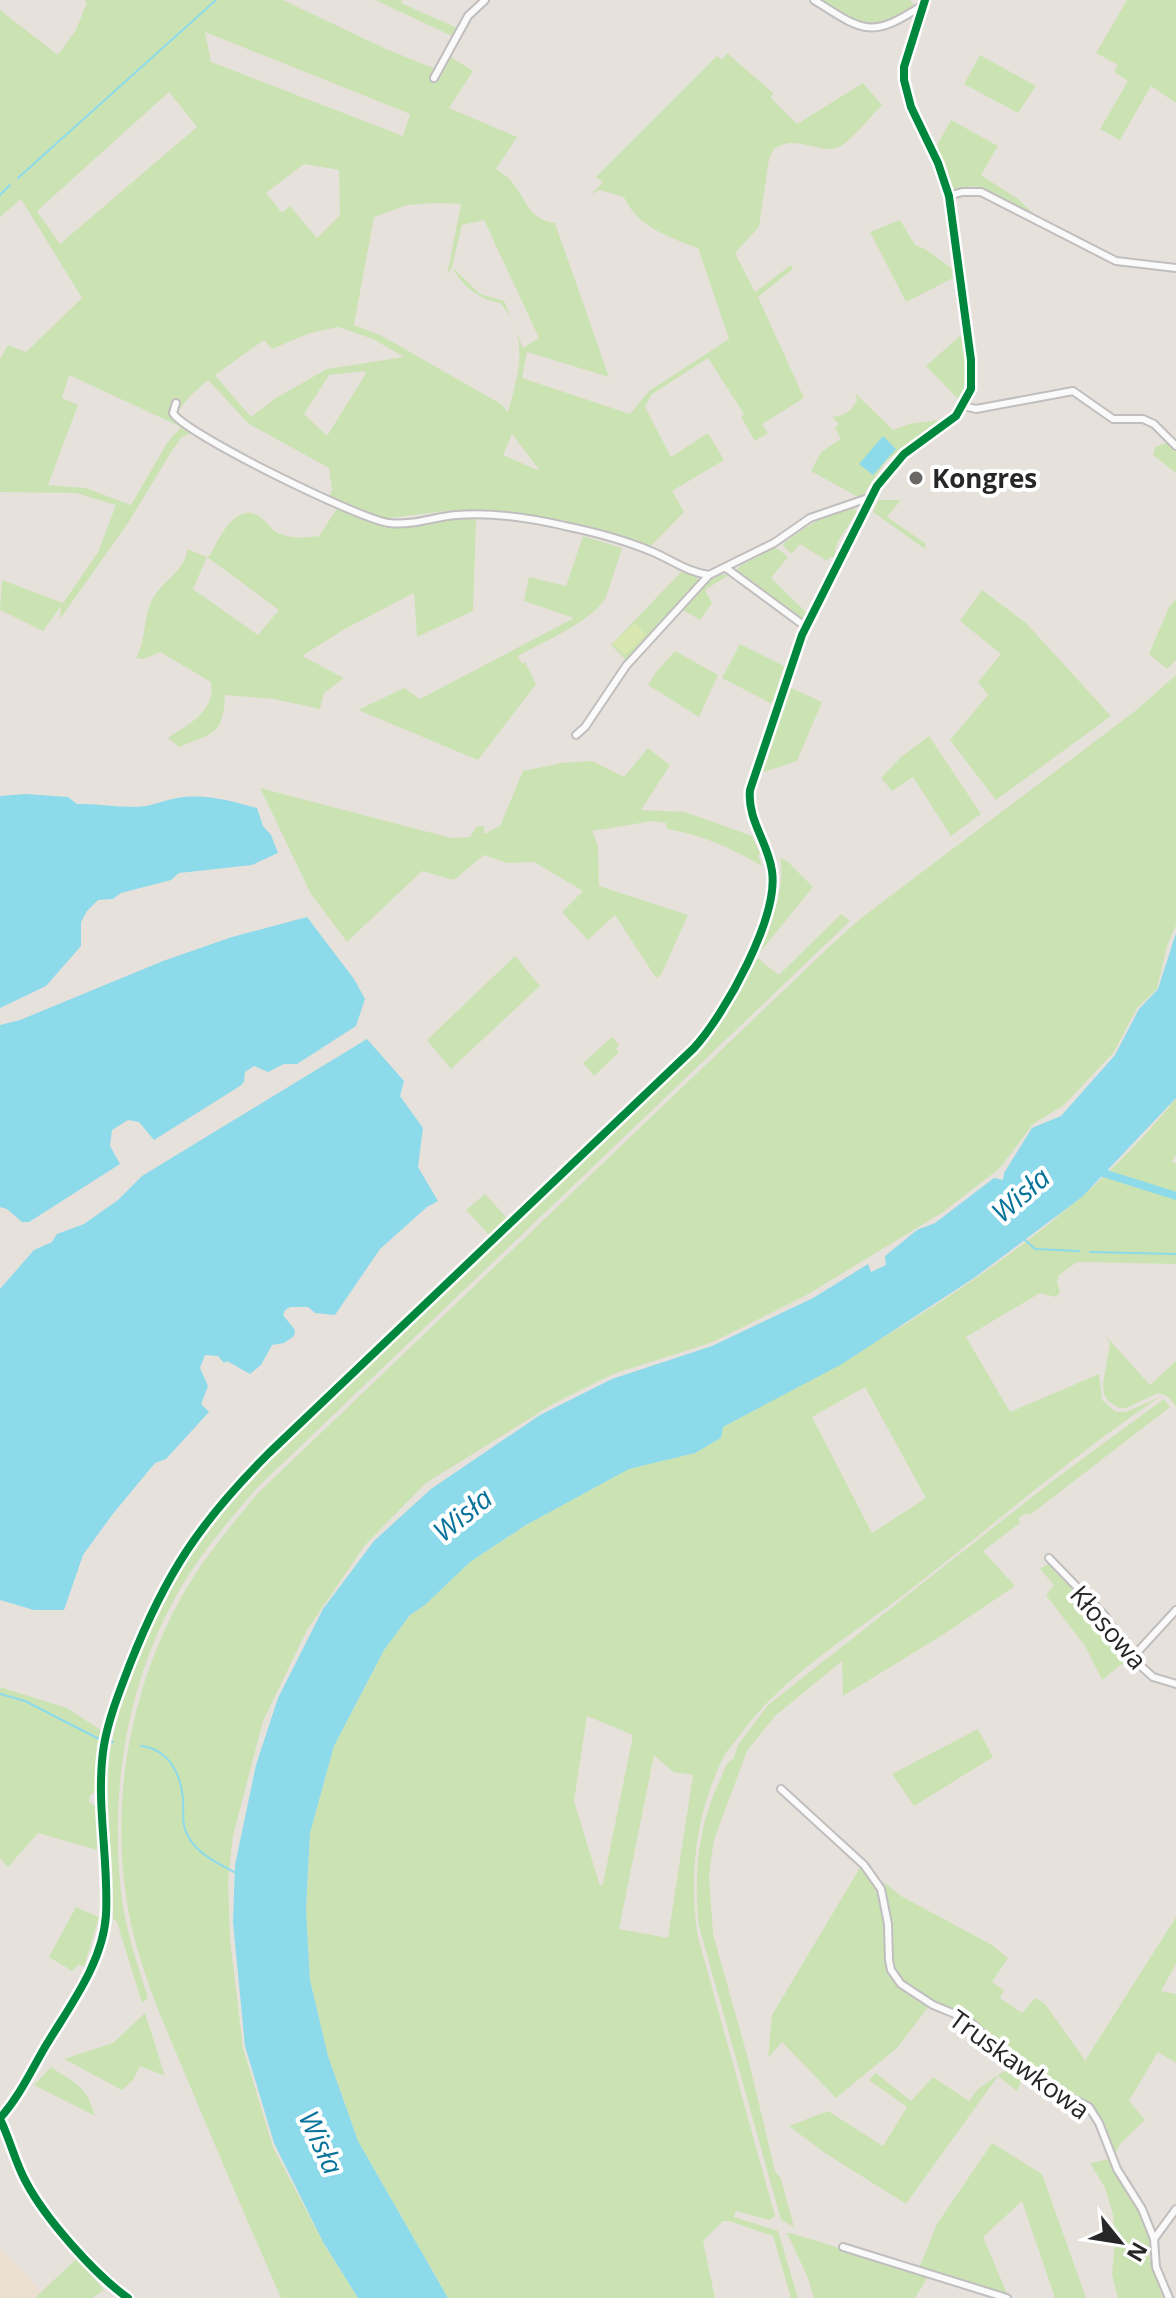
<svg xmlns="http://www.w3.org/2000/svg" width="1176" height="2298" font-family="'Open Sans',sans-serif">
  <rect width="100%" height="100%" fill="#e7e1dc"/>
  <path fill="#ebdfd0" d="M0 2247 41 2292 35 2298H0Z"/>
  <path fill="#cbe3b3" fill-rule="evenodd" d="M84 0H283L386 49 441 71 449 56 473 71 449 108 517 137 496 169C502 173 508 177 512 182 527 200 529 220 555 223L609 377 527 352 522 378 630 414 649 391 729 339 698 248C670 238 636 226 624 197L600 190 591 194 603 182 596 177 717 56 722 60 727 53 773 93 771 98 797 124 863 83 882 105C871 116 853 139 841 146 820 157 798 132 774 149L769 159 759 227 735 253 755 292 791 265 793 269 758 297 804 398 762 424 768 433 755 441 741 417 744 414 708 358 651 395 645 407 671 457 708 433 724 460 672 491 684 512 650 547 576 525 492 511 454 510 381 519 365 514 330 496 332 489 329 468 249 424 208 380 189 397 177 413 193 427 191 433 182 437 173 449 130 520 60 619 61 606 43 631 0 610 2 580 63 603 98 552 116 505 76 493 0 492V359L8 345 26 352 82 298 21 199 0 217V10L58 55 76 30 87 2ZM205 32 410 114 403 136 211 62ZM169 92 197 127 60 244 37 211ZM304 164 339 170 340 215 317 238 290 206 282 213 266 193ZM435 203 461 204 447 275 452 267C461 285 480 300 500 303 530 338 519 372 508 412L501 404 382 336 354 325 374 217 407 205ZM484 220 539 338 523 348 504 301 480 294 452 267 462 225ZM338 327 373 339 404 357 327 369 276 398 251 417 215 375 264 340 272 349 310 333ZM365 371V375L327 436 304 414 329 375ZM69 375 181 427 167 443 131 505 86 488 48 485 78 405 62 398ZM512 434 540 471 503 455Z
    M375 0H402L401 3 457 28 452 36Z
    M821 0H910L914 5C869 33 864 27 821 0Z
    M1127 0H1176V103L1151 86 1120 140 1100 129 1128 81 1114 72 1118 65 1096 53Z
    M980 55 1036 86 1018 113 964 84Z
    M951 120 998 146 981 175 1018 199 1037 217 976 186 953 189 936 147Z
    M900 220 915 245 925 249 951 268 953 278 906 302 870 232Z
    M961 335C964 356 970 380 959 400L926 366Z
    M855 393 893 430 909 424 939 420 886 461 864 494 858 497 811 471 821 452 841 439 835 428 839 424 832 417C845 415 851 412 857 400Z
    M1166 443 1176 450V473L1153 455 1155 447Z
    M878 500H901L887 517 925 543V549L873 512Z
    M338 507C398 538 411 521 471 517L476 520 473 611 417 637 414 593 343 630 302 656 344 678 324 693 320 709 274 699 225 695C223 736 213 733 179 747L168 738C189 724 216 711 211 682L160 652 144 659 136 658C146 641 143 620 151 602 160 581 186 572 187 549L207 557 210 555C218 540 235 503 257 515 265 519 269 527 276 532 289 539 305 538 319 536ZM207 557 279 610 258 635 193 589Z
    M853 507 857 512 837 543 834 557H830L827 561 800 544 792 554 783 546 784 543C806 526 826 514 853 507Z
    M583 536 622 548 606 597C595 620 541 643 518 656L522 664 525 662 536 684 478 760 358 710 404 688 420 699 574 618 524 601 529 577 566 586Z
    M773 548H777L788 557 771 578 806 612 802 620 738 573 737 570 740 566Z
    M681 572 697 577 699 583 610 686 608 685 625 659 611 645Z
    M719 575H729L705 590 712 603 700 620 683 610 708 581Z
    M982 590 1026 623 1111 716 996 800 950 740 988 695 978 682 1001 654 960 621Z
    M1176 599V660L1167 669 1149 654 1169 607Z
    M740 644 784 666 772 704 722 678Z
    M675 651 718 675 699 717 648 685 656 672Z
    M1176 675V925L1167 946 1157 989 1137 1008 1114 1052 1064 1105 1033 1124 1000 1168 943 1212 805 1296 713 1342 613 1374 553 1404 426 1483 365 1545 307 1630 263 1721 233 1836 228 1880 230 1939 243 2048 273 2147 323 2242 358 2298H281C250 2227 220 2157 190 2086 166 2028 139 1971 128 1909 108 1796 133 1672 194 1576 213 1547 235 1521 257 1494L830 946 860 919 1135 711Z
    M789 687 822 702 797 761 761 773Z
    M929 736 981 814 951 836 913 777 892 791 881 778 901 757Z
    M648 748 670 765 641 810 685 812 752 836 760 853 758 856 762 866C732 848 702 835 667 829L666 823 653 821 592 831 598 846 599 886 688 915 661 975 656 978 615 915 588 940 562 912 583 891 534 862 507 863 484 855 454 880 422 871 347 942 311 894 260 788 451 838 470 837 477 826H484V834L500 826 523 771 562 763 592 761 624 777Z
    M780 858 787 861 813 887 756 957 779 975 841 914 850 921 258 1487C234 1515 210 1542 190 1573 130 1665 109 1783 121 1891 125 1928 137 1963 148 1998L142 2003 117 1922 113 1919C112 1870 105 1821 108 1773 112 1709 154 1604 189 1551 214 1516 244 1486 274 1455L706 1044C735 1007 791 904 780 858Z
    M515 956 540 986 451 1069 427 1040Z
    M612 1037 619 1045 616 1049 619 1052 594 1076 583 1063Z
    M1176 1098V1155L1172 1161 1176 1164V1264L1077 1262 1059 1275 1057 1282 1060 1292 1056 1297 1040 1293 966 1337 1010 1412 1099 1374 1102 1400 1116 1412H1126L1160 1397C1074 1454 996 1523 915 1586 853 1635 782 1675 736 1740 733 1745 728 1749 725 1754 696 1811 688 1875 698 1937L775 2216 769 2220 736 2211 734 2217 778 2231 798 2298H791L773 2236 729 2221H723L703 2241 715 2298H448L358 2141 328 2056 310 1980 306 1910 310 1833 334 1746 384 1650 410 1615 425 1605 470 1562 526 1525 630 1468 695 1453 721 1438 723 1427C879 1344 1066 1239 1176 1098ZM865 1387 926 1498 872 1533 812 1417ZM587 1716 633 1735 603 1884 600 1886 574 1801ZM654 1755 673 1772 693 1775 668 1938 619 1929Z
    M485 1194 508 1219 489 1235 466 1210Z
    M1105 1335 1150 1385 1176 1361V1406L1167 1396 1158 1393 1126 1408H1119L1109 1402 1104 1394 1103 1384 1110 1344Z
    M1164 1399 1170 1407 1030 1515 1026 1513 1018 1519 1020 1523 983 1551 1015 1586 941 1636 843 1696 842 1661 775 1716 747 1751 714 1840 709 1874 713 1934 749 2062 775 2171 781 2179 794 2227 781 2220 699 1926C693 1875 698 1824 721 1778 724 1770 726 1762 734 1758L738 1745 768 1705 1051 1482Z
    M1049 1563 1101 1618 1126 1655 1127 1660 1102 1680 1085 1646 1046 1595 1054 1585 1040 1569Z
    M0 1687 67 1708 102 1731 99 1740 96 1791 90 1795 89 1802 96 1806 97 1850 38 1833 8 1867 0 1858Z
    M978 1729 993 1757 914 1806 892 1774Z
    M861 1866 872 1882 885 1883 901 1896 992 1945 1008 1958 992 1982 1004 1990 1000 1998 1022 2013 1035 1998 1045 2004 1087 2063 1086 2059 1176 1917V1964L1161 1991 1176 1994V2063L1158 2052 1129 2101 1145 2120 1120 2144 1115 2155 1089 2105 1024 2069 963 2014 933 2001 897 2048 836 2098 782 2042 768 2058 772 2015Z
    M76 1907 99 1917 84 1967 79 1964 72 1971 49 1957Z
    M145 2013 165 2076 140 2066 133 2080 122 2090 64 2059 113 2043Z
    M51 2067C77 2085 86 2085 95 2116L34 2085Z
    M1010 2067 1023 2077 1017 2091 998 2076 906 2204 825 2153 789 2126 828 2111 883 2146 907 2107 869 2080 876 2073 911 2101 933 2077 969 2101 978 2089Z
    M992 2143 1042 2174 1086 2298H1055L1022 2201 983 2237 1008 2296 919 2268 937 2224Z
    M1109 2159 1146 2225 1151 2239 1148 2250 1153 2271 1163 2298H1118L1112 2275 1115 2239 1113 2215 1105 2188 1090 2163Z
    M787 2233H790L929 2275 915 2298H814L808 2278Z
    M77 2258 104 2290 92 2298H35Z"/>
  <path fill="#d8e7b0" d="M635 623 646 635 625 655 613 643Z"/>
  <path fill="#8ddaeb" d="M883 436 896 449 873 475 859 464Z
    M25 794 68 797 77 804C100 803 123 809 146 806 156 804 166 800 177 798 205 793 231 801 257 808L263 826 271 835 278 853 252 865 179 873 171 880 121 893 113 899 98 900 87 911 81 922V946L46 986 0 1008V796Z
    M307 917 354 979 365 999 356 1026 297 1064H284L268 1072 254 1066 245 1072 244 1082 240 1086 154 1140 139 1122 128 1120 112 1130 110 1146 120 1164 29 1222H22L7 1209 0 1207V1025L20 1020 163 961 232 937Z
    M1176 933V1098L1082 1197 974 1278 842 1364 723 1427 721 1438 695 1453 629 1469 526 1525 470 1562 425 1605 410 1615 384 1650 334 1746 310 1833 306 1910 310 1980 328 2056 358 2141 448 2298H358L323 2242 274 2143 245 2046 233 1922 235 1865 256 1765 278 1698 323 1609 374 1541 431 1489 540 1415 612 1379 712 1346 813 1298 868 1264 871 1272 886 1265 885 1256 917 1230 935 1223 994 1178 1003 1180 1004 1173 1032 1128 1061 1116 1115 1055 1139 1009 1158 989Z
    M367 1039 404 1081 400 1096 423 1128 418 1167 438 1201 427 1207 380 1249 335 1315 315 1313 308 1307H290L285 1310 283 1315 295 1330 294 1336 284 1343 272 1345 261 1365 250 1374 227 1361 224 1363 218 1356 205 1355 200 1368 208 1386 201 1404 209 1412 166 1459 155 1463 112 1515 83 1555 64 1610H34L0 1600V1289L34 1250 52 1242 57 1234 84 1224 118 1200 142 1176Z"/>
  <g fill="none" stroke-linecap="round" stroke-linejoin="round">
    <path stroke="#8ddaeb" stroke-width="2" d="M18 178 216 0
      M0 195 10 185
      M1024 1239 1035 1249 1079 1251
      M1090 1252 1176 1254
      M0 1694 25 1701 101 1740
      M110 1741 113 1742
      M141 1746C168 1749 181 1773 183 1799 184 1812 181 1824 188 1836 198 1855 218 1863 236 1873"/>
    <path stroke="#8ddaeb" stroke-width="8" d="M1097 1171 1176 1196"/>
    <g stroke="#c0bebe" stroke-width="10">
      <path id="minor" d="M814 0C864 32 871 39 923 5
        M434 78 468 16 485 0
        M949 196 962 192H981L1116 261 1176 268
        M176 403 173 413C185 434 361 520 389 523 411 526 434 517 456 515 491 512 531 518 565 526 594 532 625 540 653 552 672 560 687 572 709 575L774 543 810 518 871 497
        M964 406 976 409 1073 391 1113 419H1143L1154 424 1176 446
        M726 568 806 627
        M576 735 585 727 626 666 709 575
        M1049 1558 1105 1616 1132 1658 1153 1677 1176 1684
        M1132 1658 1176 1610
        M781 1789 864 1865 881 1889 888 1924 889 1960 891 1970 901 1984 933 2005 967 2019 1031 2078 1089 2107 1099 2123 1117 2169 1142 2209 1154 2239 1156 2267 1169 2298
        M1154 2239 1176 2209
        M843 2247 1007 2298"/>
    </g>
    <g stroke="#c0bebe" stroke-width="12">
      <path id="tertiary" d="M0 2118C19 2097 31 2071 45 2047 69 2007 103 1963 106 1915 109 1858 95 1801 104 1745 109 1717 120 1690 130 1664 166 1573 200 1522 269 1453L694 1048C725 1014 779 917 772 871 768 842 747 820 750 790L802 635 877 486 904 454 956 416 971 389V360L949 196 938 163 911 107 904 80V67L925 0
        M0 2119C10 2139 15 2162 26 2182 45 2218 94 2274 128 2298"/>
    </g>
    <use href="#minor" stroke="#fbfafa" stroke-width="6"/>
    <use href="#tertiary" stroke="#fbfafa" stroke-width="8"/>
    <g stroke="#fff" stroke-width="13">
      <path id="cycleway" d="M0 2118C19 2097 31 2071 45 2047 69 2007 103 1963 106 1915 109 1858 95 1801 104 1745 109 1717 120 1690 130 1664 166 1573 200 1522 269 1453L694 1048C725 1014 779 917 772 871 768 842 747 820 750 790L802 635 877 486 904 454 956 416 971 389V360L949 196 938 163 911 107 904 80V67L925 0
        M0 2119C10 2139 15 2162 26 2182 45 2218 94 2274 128 2298"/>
    </g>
    <use href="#cycleway" stroke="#00873e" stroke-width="8"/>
  </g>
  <circle fill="#6a6866" stroke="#fff" stroke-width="3" cx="916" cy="478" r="8"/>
  <g text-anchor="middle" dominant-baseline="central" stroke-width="8" stroke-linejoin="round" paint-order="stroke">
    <g font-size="26" font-weight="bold" fill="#272727" stroke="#fff" text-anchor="start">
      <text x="932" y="478">Kongres</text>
    </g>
    <g font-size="26" fill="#272727" stroke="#fff">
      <text transform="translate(1109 1627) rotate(49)">Kłosowa</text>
      <text transform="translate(1020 2064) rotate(36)">Truskawkowa</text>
    </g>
    <g font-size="28" font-style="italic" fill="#08739a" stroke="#fff">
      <text transform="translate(1020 1194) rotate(-41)">Wisła</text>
      <text transform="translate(462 1514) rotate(-39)">Wisła</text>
      <text transform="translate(322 2142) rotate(65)">Wisła</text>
    </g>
  </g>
  <g transform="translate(1120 2242) rotate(120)" stroke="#ffffff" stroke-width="6" paint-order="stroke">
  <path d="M0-6L14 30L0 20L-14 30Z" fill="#272727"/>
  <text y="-12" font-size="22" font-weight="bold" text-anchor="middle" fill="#272727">N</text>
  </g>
</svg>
